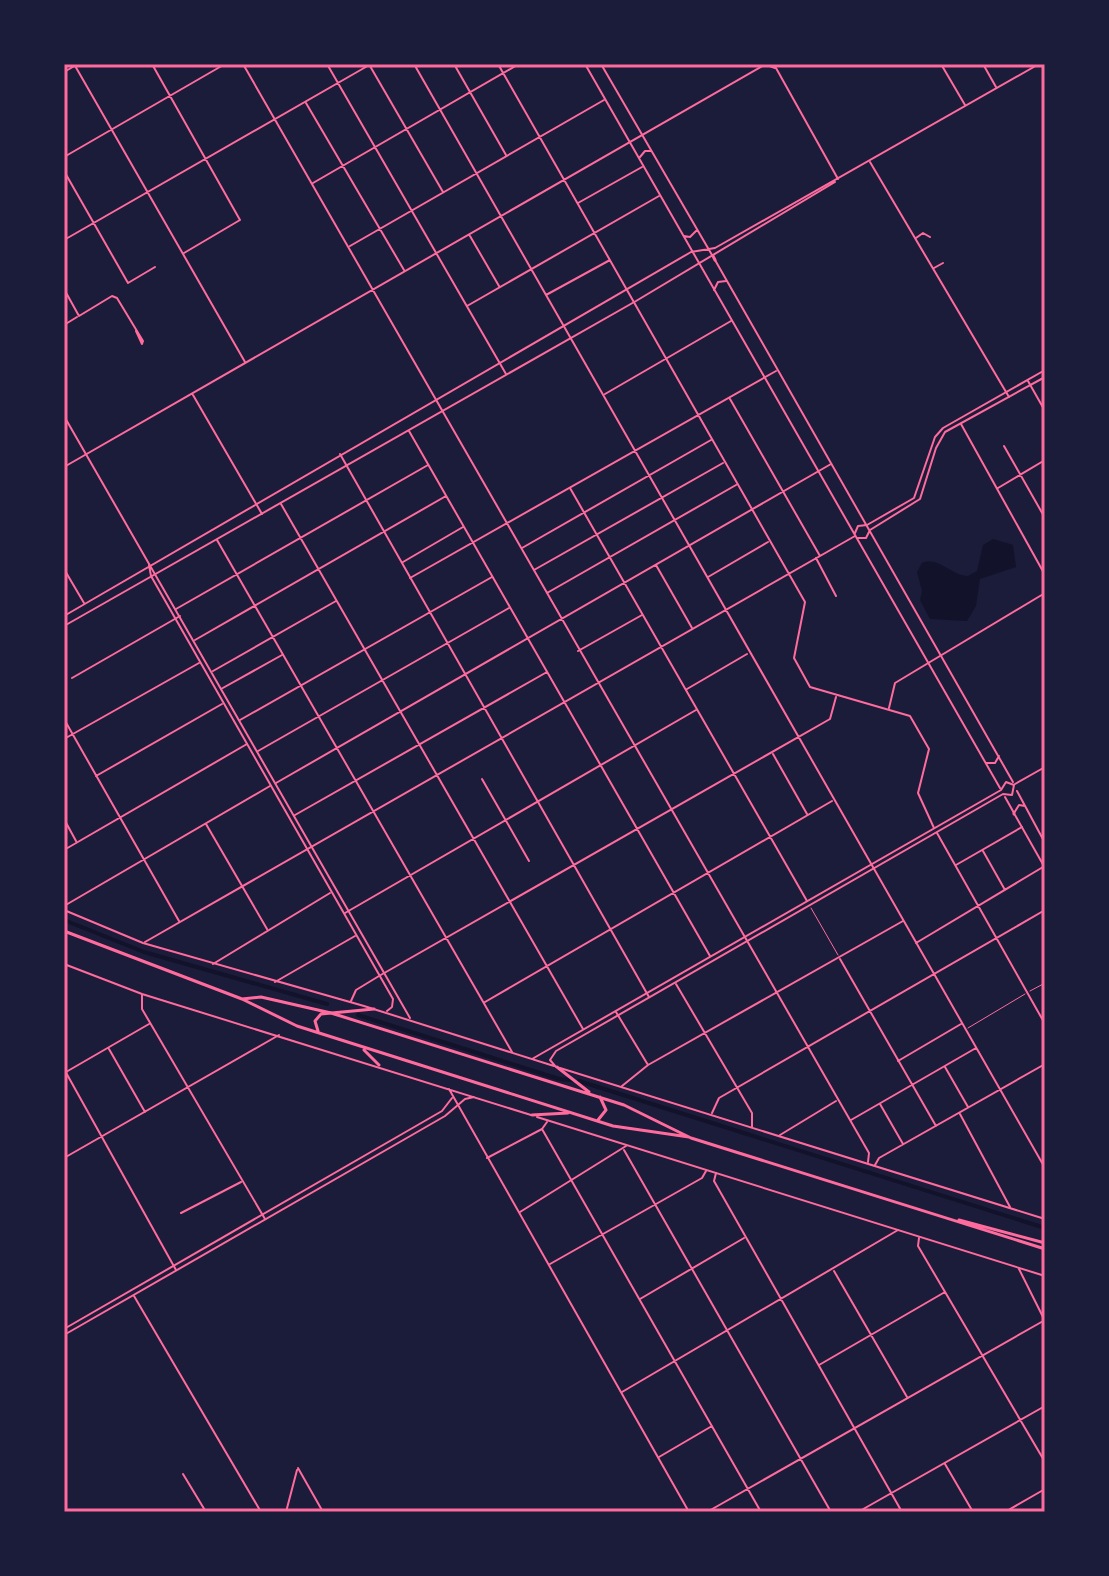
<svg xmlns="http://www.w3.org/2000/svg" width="1109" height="1576" font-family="'IBM Plex Sans',sans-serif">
  <rect width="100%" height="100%" fill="#1b1b3a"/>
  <path fill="#12122b" d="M993 539 1013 545 1016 567 980 579 976 606 967 621 930 619 920 600 922 591 917 572 922 563C939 556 950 575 968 576L977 571 983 545Z"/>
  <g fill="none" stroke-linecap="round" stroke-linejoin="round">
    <path stroke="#12122b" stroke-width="4" d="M64 920 144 952 327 1004
      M358 1015 559 1079 572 1080
      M579 1081 1045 1228"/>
    <path stroke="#ff6b9d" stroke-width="1" d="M811 908 838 955
      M1030 991 1045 983
      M968 1028 1025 994"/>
    <path stroke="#ff6b9d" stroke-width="2" d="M74 64 245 362
      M152 64 240 220 184 253
      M243 64 869 1153 868 1162
      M327 64 506 374
      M414 64 1045 1168
      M454 64 506 155
      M498 64 805 602 794 658 810 687 910 716 929 749 918 793 934 828
      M764 64 775 68
      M941 64 965 105
      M983 64 996 87
      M370 66 443 192
      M776 68 838 179
      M64 72 78 64
      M306 103 404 270
      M64 157 225 64
      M870 162 1009 397
      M64 171 128 283 155 267
      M313 183 519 64
      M578 203 642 167
      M470 236 499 286
      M916 238 923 233 930 237
      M64 240 371 64
      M350 246 604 100
      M934 268 943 263
      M64 289 79 316 112 296 117 298 143 341 142 344 136 331
      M546 295 610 260
      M467 306 659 196
      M64 325 77 317
      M1028 381 1045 411
      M605 394 731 321
      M193 395 262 514
      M730 399 820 556
      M961 424 1045 575
      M409 431 710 956
      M1004 446 1045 518
      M340 454 649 997
      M64 467 764 65
      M570 488 807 901
      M998 488 1045 460
      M281 504 583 1029
      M217 540 512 1052
      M522 548 711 440
      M816 558 836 596
      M403 562 463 527
      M656 565 692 628
      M64 569 84 603
      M534 570 723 463
      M708 577 768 542
      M410 578 776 371
      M547 593 736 485
      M176 609 428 465
      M195 640 446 496
      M578 651 642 615
      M213 671 336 601
      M72 678 180 616
      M221 689 282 655
      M687 689 747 654
      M889 708 895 683 1045 593
      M64 719 179 921
      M240 720 492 577
      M64 739 199 663
      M258 751 509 608
      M773 754 807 814
      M96 776 222 704
      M482 779 529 861
      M276 783 831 464
      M295 815 547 672
      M64 819 76 841
      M206 824 267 929
      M937 833 1045 1024
      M64 850 247 744
      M983 851 1005 890
      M956 865 1022 827
      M64 906 270 786
      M345 913 696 710
      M145 942 855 536
      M916 943 1043 867
      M840 959 936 1126
      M213 964 330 893
      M275 982 355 936
      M676 984 752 1113V1127
      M142 995V1009L265 1219
      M351 1001 356 990 379 976 830 719 836 697
      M485 1002 832 801
      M616 1012 648 1065
      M109 1049 145 1112
      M898 1061 961 1024
      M945 1067 968 1107
      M64 1069 176 1270
      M66 1072 149 1024
      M622 1086 648 1065 903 921
      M880 1104 903 1144
      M712 1113 719 1098 1045 910
      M960 1114 1010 1207
      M851 1120 976 1048
      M542 1129 761 1512
      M780 1135 836 1101
      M624 1150 831 1512
      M64 1158 279 1035
      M487 1158 542 1129 547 1122
      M875 1165 879 1158 1045 1064
      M716 1173 714 1181 902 1512
      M520 1212 626 1146
      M181 1213 241 1182
      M919 1238 918 1246 1045 1462
      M550 1264 702 1178 706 1171
      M1019 1269 1044 1319
      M834 1271 907 1397
      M134 1296 261 1512
      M640 1299 744 1238
      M819 1365 945 1292
      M622 1392 898 1230
      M659 1457 712 1426
      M945 1464 973 1512
      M298 1468 323 1512
      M183 1474 206 1512
      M286 1512 297 1470
      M707 1512 1045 1320
      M858 1512 1045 1406"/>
    <path stroke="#ff6b9d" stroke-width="2" d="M585 64 1000 788
      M601 64 712 255
      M640 157 645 151H651
      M684 236 690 237 697 230
      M715 260 1013 782
      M714 290 718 282 726 281
      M64 416 410 1018
      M855 533 858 526 867 525 914 498 935 437 943 428 1045 370
      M858 538H866L870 530 920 499 936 448 945 432 1045 377
      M149 565 151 576 393 999 392 1007 387 1011
      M64 616 691 252 715 248 1039 64
      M64 626 636 301 835 182
      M986 763H995L999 756
      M1015 784 1045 767
      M1017 791 1045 843
      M1005 797 1014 813 1019 805 1025 806
      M1015 815 1045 868
      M64 910 143 943 364 1006 554 1066
      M64 964 142 994 531 1115
      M532 1059 1001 790 1006 782 1014 785 1012 795 1003 794 556 1051 550 1060 556 1067
      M560 1068 1045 1219
      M449 1089 689 1512
      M537 1117 1045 1276
      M64 1329 442 1111 452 1098
      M64 1335 445 1116 465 1099 474 1097
      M1005 1512 1045 1489"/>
    <path stroke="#ff6b9d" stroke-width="3" d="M713 256 715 260
      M1014 813V814"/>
    <path stroke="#ff6b9d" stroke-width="3" d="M64 931 242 999 297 1026 613 1126 689 1137
      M242 999 261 997 331 1013 624 1105 691 1138 1045 1249
      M318 1031 315 1021 321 1014 374 1009
      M364 1050 379 1065
      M557 1067 589 1092
      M532 1115 568 1113
      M598 1120 606 1110 600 1097
      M959 1220 1045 1243"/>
  </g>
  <rect width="1109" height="1576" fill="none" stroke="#1b1b3a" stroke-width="132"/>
  <rect x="66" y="66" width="977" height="1444" fill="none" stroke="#ff6b9d" stroke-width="3"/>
</svg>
